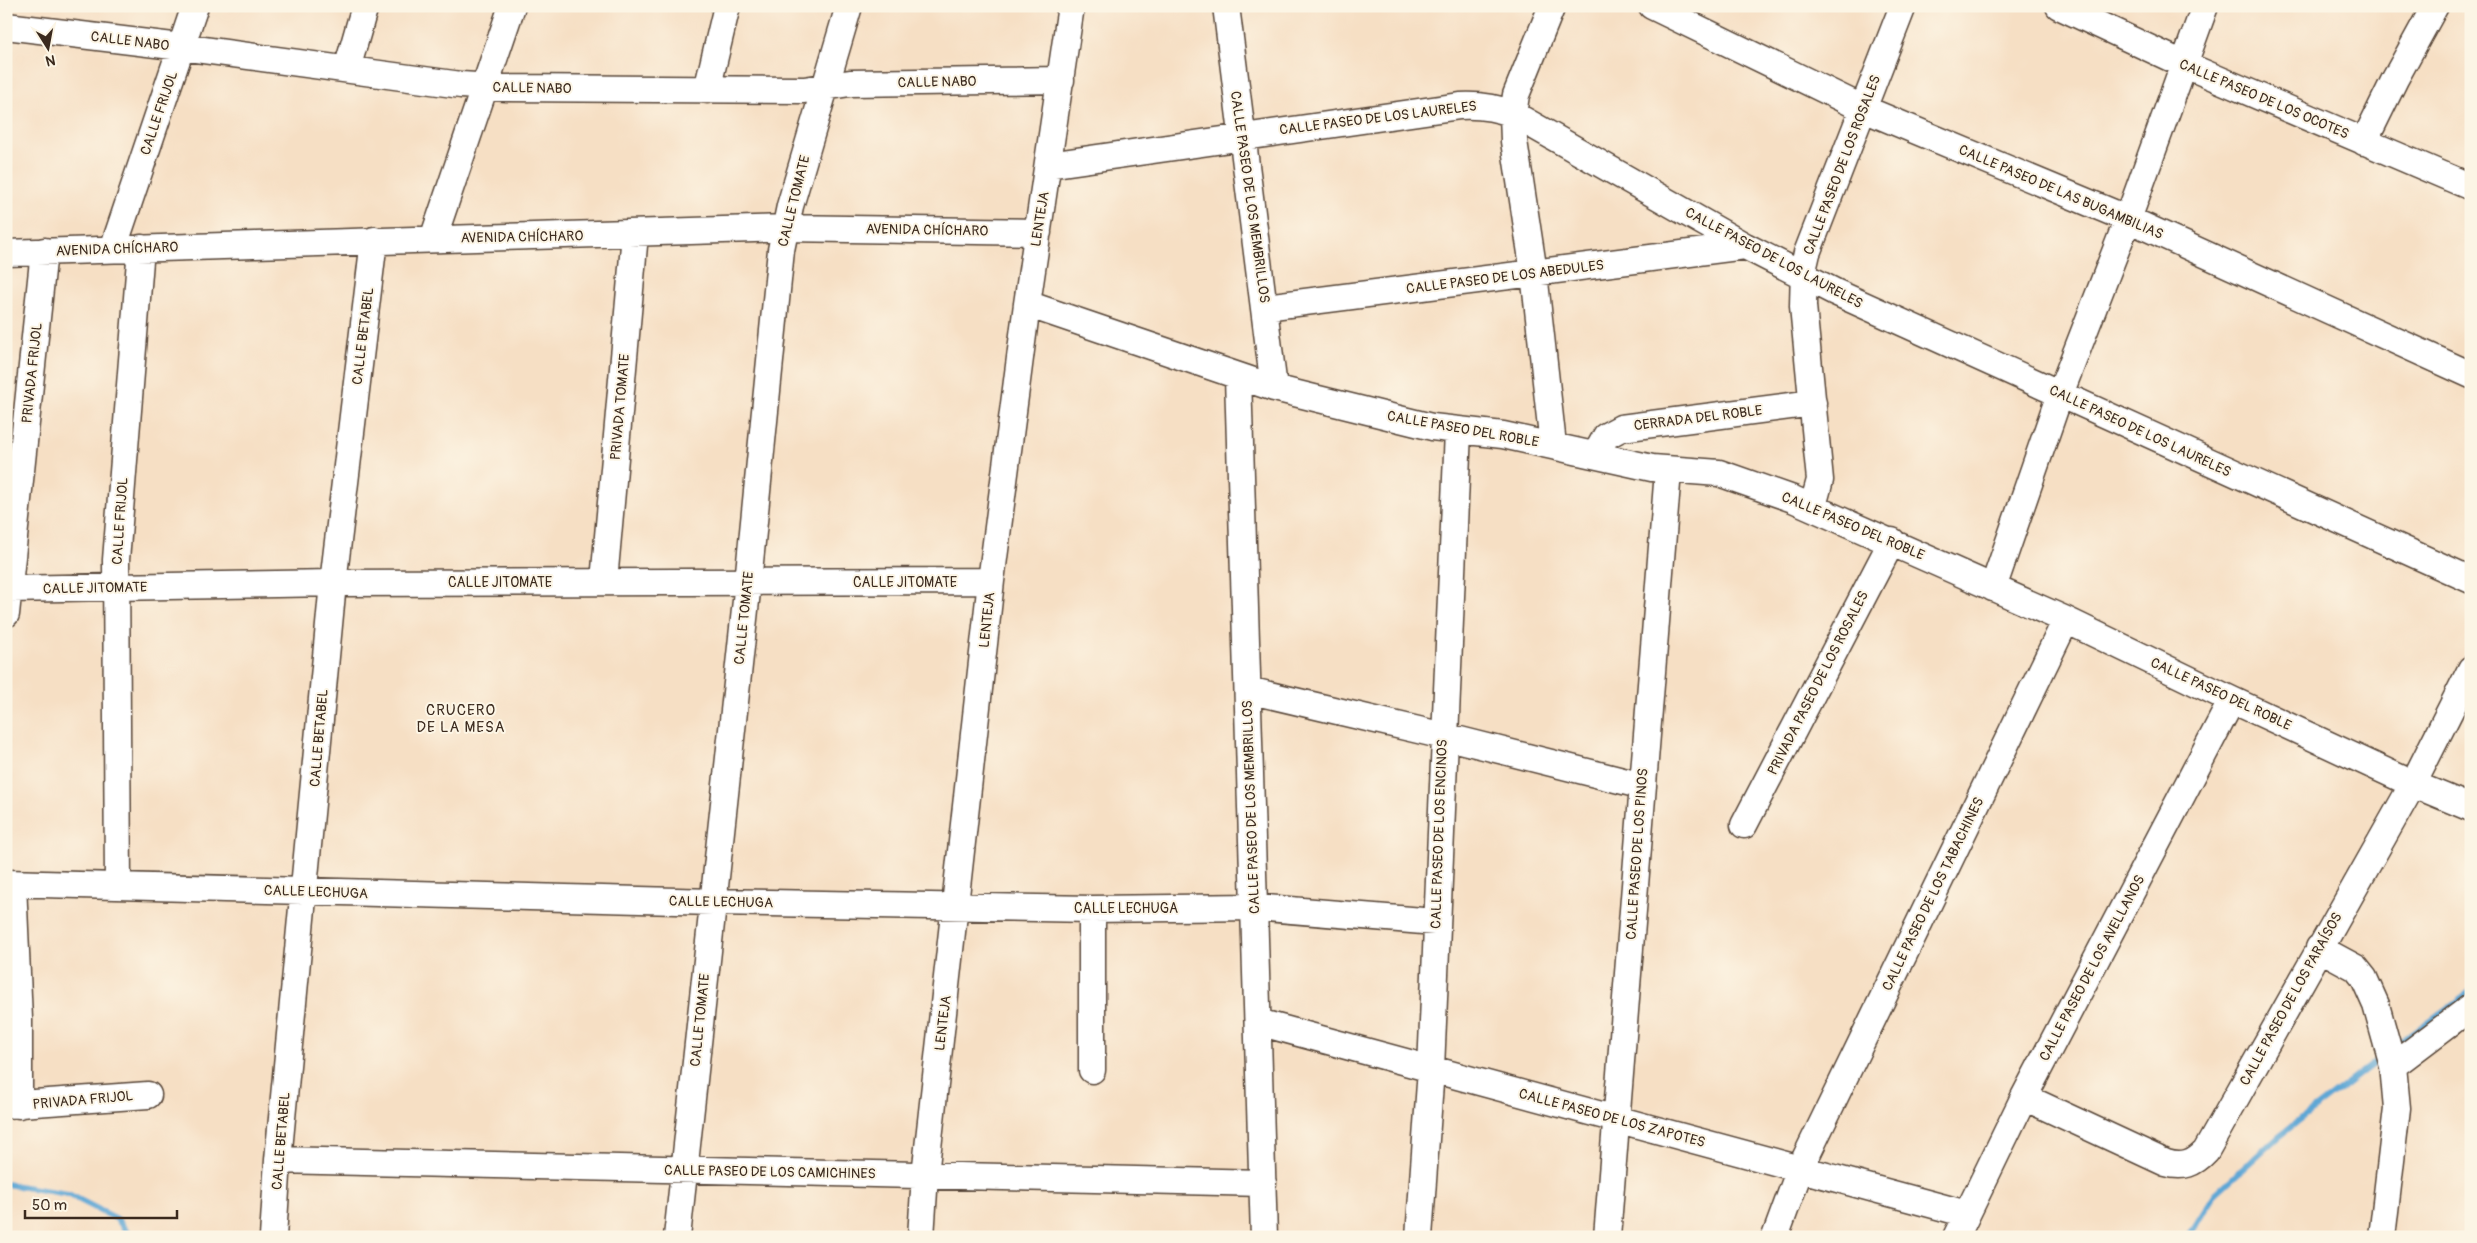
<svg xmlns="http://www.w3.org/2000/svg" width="2477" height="1243" font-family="Pangolin,sans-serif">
  <rect width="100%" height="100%" fill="#fcf5e5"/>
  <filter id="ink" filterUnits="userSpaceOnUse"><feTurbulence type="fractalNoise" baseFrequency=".02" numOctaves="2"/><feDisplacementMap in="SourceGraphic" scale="10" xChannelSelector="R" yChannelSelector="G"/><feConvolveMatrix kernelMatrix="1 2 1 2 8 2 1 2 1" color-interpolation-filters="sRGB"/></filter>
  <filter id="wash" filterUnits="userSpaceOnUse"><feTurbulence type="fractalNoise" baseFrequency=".0096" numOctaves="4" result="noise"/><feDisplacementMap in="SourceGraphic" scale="20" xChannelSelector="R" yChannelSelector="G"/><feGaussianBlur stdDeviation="1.12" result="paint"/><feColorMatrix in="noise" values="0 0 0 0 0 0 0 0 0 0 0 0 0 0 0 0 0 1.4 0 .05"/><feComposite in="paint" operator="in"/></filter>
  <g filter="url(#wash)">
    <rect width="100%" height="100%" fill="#f6dfc4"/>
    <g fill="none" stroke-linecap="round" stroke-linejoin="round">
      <path stroke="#5ea7d5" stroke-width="6" d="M2395 1046 2471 991
        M6 1184 68 1194 117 1219 131 1237
        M2188 1237 2215 1194 2279 1136 2383 1056"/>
    </g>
  </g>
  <g filter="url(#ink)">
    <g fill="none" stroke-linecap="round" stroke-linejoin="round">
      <g stroke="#574537" stroke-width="29">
        <path id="minor" d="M1226 6 1274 388
          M1552 6 1516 95 1513 114 1514 141 1534 273 1553 445
          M1652 6 1864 109 2128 219 2471 375
          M2059 6 2183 64 2471 187
          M6 26 181 47 461 85 507 88 804 90 850 83 1061 80
          M347 69 365 6
          M707 90 727 6
          M2364 142 2395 79 2435 6
          M1048 165 1460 106C1479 105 1495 107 1513 114L1745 246 1835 292 2471 580
          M433 239 512 6
          M113 249 195 6
          M6 253 785 228 1038 232
          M1027 304 1274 388 1432 427 1503 435 1652 468 1719 473 1793 499 2066 620 2232 700 2413 784 2471 808
          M1265 307 1745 246
          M1238 377 1264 1237
          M1596 454 1606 436 1621 428 1813 403
          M1813 506 1820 480 1803 306 1804 266 1807 253 1903 6
          M604 581 635 234
          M1993 588 2060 394 2128 219 2205 6
          M9 589 333 583 991 581
          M6 614 44 251
          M1248 690 1444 736 1643 786
          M1744 825 1892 541
          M6 883 713 902 1092 909 1254 907 1435 922
          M13 884 19 1019V1105
          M118 885 116 560 141 248
          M1092 909V1070
          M2319 948 2356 968 2364 978 2376 1005 2393 1066 2397 1108 2382 1237
          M1258 1022 1967 1214
          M2393 1066 2471 1007
          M2024 1097 2166 1163C2183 1168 2194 1164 2206 1151L2413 784 2471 669
          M6 1105 148 1095
          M278 1160 1263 1183
          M273 1237 278 1160 333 583 374 240
          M677 1237 748 582 781 250 790 206 849 6
          M921 1237 925 1175 991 581 1027 304 1071 6
          M1419 1237 1431 1069 1458 431
          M1607 1237 1668 471
          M1775 1237 1800 1169 2066 620
          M1956 1237 2024 1097 2232 700"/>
      </g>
      <use href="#minor" stroke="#fff" stroke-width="26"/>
    </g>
  </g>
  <g text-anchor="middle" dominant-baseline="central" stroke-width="4" stroke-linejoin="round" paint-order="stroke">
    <g font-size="14" fill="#3b2a1e" stroke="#fcf5e5">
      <text transform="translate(130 41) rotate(7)">CALLE NABO</text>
      <text transform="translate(937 82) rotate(-1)">CALLE NABO</text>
      <text transform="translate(532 88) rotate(1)">CALLE NABO</text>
      <text transform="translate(2264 99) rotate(23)">CALLE PASEO DE LOS OCOTES</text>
      <text transform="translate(159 113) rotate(-71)">CALLE FRIJOL</text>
      <text transform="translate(1378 118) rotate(-7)">CALLE PASEO DE LOS LAURELES</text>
      <text transform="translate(1842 165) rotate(-69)">CALLE PASEO DE LOS ROSALES</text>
      <text transform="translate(2061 192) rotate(23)">CALLE PASEO DE LAS BUGAMBILIAS</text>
      <text transform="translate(1250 197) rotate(82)">CALLE PASEO DE LOS MEMBRILLOS</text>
      <text transform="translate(794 201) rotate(-76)">CALLE TOMATE</text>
      <text transform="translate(1040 219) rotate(-81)">LENTEJA</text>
      <text transform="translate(927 230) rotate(1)">AVENIDA CHÍCHARO</text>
      <text transform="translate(522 237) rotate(-1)">AVENIDA CHÍCHARO</text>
      <text transform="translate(117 249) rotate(-2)">AVENIDA CHÍCHARO</text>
      <text transform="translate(1774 258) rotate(28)">CALLE PASEO DE LOS LAURELES</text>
      <text transform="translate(1505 277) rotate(-7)">CALLE PASEO DE LOS ABEDULES</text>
      <text transform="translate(363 336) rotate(-83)">CALLE BETABEL</text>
      <text transform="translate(32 373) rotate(-84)">PRIVADA FRIJOL</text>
      <text transform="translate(620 407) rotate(-85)">PRIVADA TOMATE</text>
      <text transform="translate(1698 418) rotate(-7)">CERRADA DEL ROBLE</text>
      <text transform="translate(1463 429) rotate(10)">CALLE PASEO DEL ROBLE</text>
      <text transform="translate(2140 431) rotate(25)">CALLE PASEO DE LOS LAURELES</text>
      <text transform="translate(120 521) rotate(-86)">CALLE FRIJOL</text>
      <text transform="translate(1853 526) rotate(23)">CALLE PASEO DEL ROBLE</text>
      <text x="500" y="582">CALLE JITOMATE</text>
      <text x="905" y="582">CALLE JITOMATE</text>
      <text transform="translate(95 588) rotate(-1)">CALLE JITOMATE</text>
      <text transform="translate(744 618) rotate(-84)">CALLE TOMATE</text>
      <text transform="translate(987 620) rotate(-84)">LENTEJA</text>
      <text transform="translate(1818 683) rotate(-63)">PRIVADA PASEO DE LOS ROSALES</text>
      <text transform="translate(2221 694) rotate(25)">CALLE PASEO DEL ROBLE</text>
      <text transform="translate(319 738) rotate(-85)">CALLE BETABEL</text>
      <text transform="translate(1251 807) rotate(-92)">CALLE PASEO DE LOS MEMBRILLOS</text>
      <text transform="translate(1439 834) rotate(-88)">CALLE PASEO DE LOS ENCINOS</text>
      <text transform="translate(1637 854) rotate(-86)">CALLE PASEO DE LOS PINOS</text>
      <text transform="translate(316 892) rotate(2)">CALLE LECHUGA</text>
      <text transform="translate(1933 894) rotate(-64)">CALLE PASEO DE LOS TABACHINES</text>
      <text transform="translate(721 902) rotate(1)">CALLE LECHUGA</text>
      <text x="1126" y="908">CALLE LECHUGA</text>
      <text transform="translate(2092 968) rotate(-62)">CALLE PASEO DE LOS AVELLANOS</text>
      <text transform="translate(2291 999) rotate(-61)">CALLE PASEO DE LOS PARAÍSOS</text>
      <text transform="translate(700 1020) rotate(-84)">CALLE TOMATE</text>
      <text transform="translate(943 1023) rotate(-83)">LENTEJA</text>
      <text transform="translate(83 1100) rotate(-5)">PRIVADA FRIJOL</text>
      <text transform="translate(1612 1118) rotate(15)">CALLE PASEO DE LOS ZAPOTES</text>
      <text transform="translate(281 1141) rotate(-85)">CALLE BETABEL</text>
      <text transform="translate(770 1172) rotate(1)">CALLE PASEO DE LOS CAMICHINES</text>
    </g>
    <g font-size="15" letter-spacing="1" fill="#3b2a1e" stroke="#fcf5e5">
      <text x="461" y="710">CRUCERO<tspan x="461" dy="17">DE LA MESA</tspan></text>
    </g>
  </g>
  <rect width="2477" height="1243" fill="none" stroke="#fcf5e5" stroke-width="25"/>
  <g transform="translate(48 48) rotate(169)" stroke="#fcf5e5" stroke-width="4" paint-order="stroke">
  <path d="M0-4L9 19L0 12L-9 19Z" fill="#3b2a1e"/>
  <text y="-8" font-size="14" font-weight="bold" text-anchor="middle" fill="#3b2a1e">N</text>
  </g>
  <path d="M25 1210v8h152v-8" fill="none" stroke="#3b2a1e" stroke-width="2.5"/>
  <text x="32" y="1210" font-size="15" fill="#3b2a1e" stroke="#fcf5e5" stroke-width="4" paint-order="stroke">50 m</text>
</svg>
